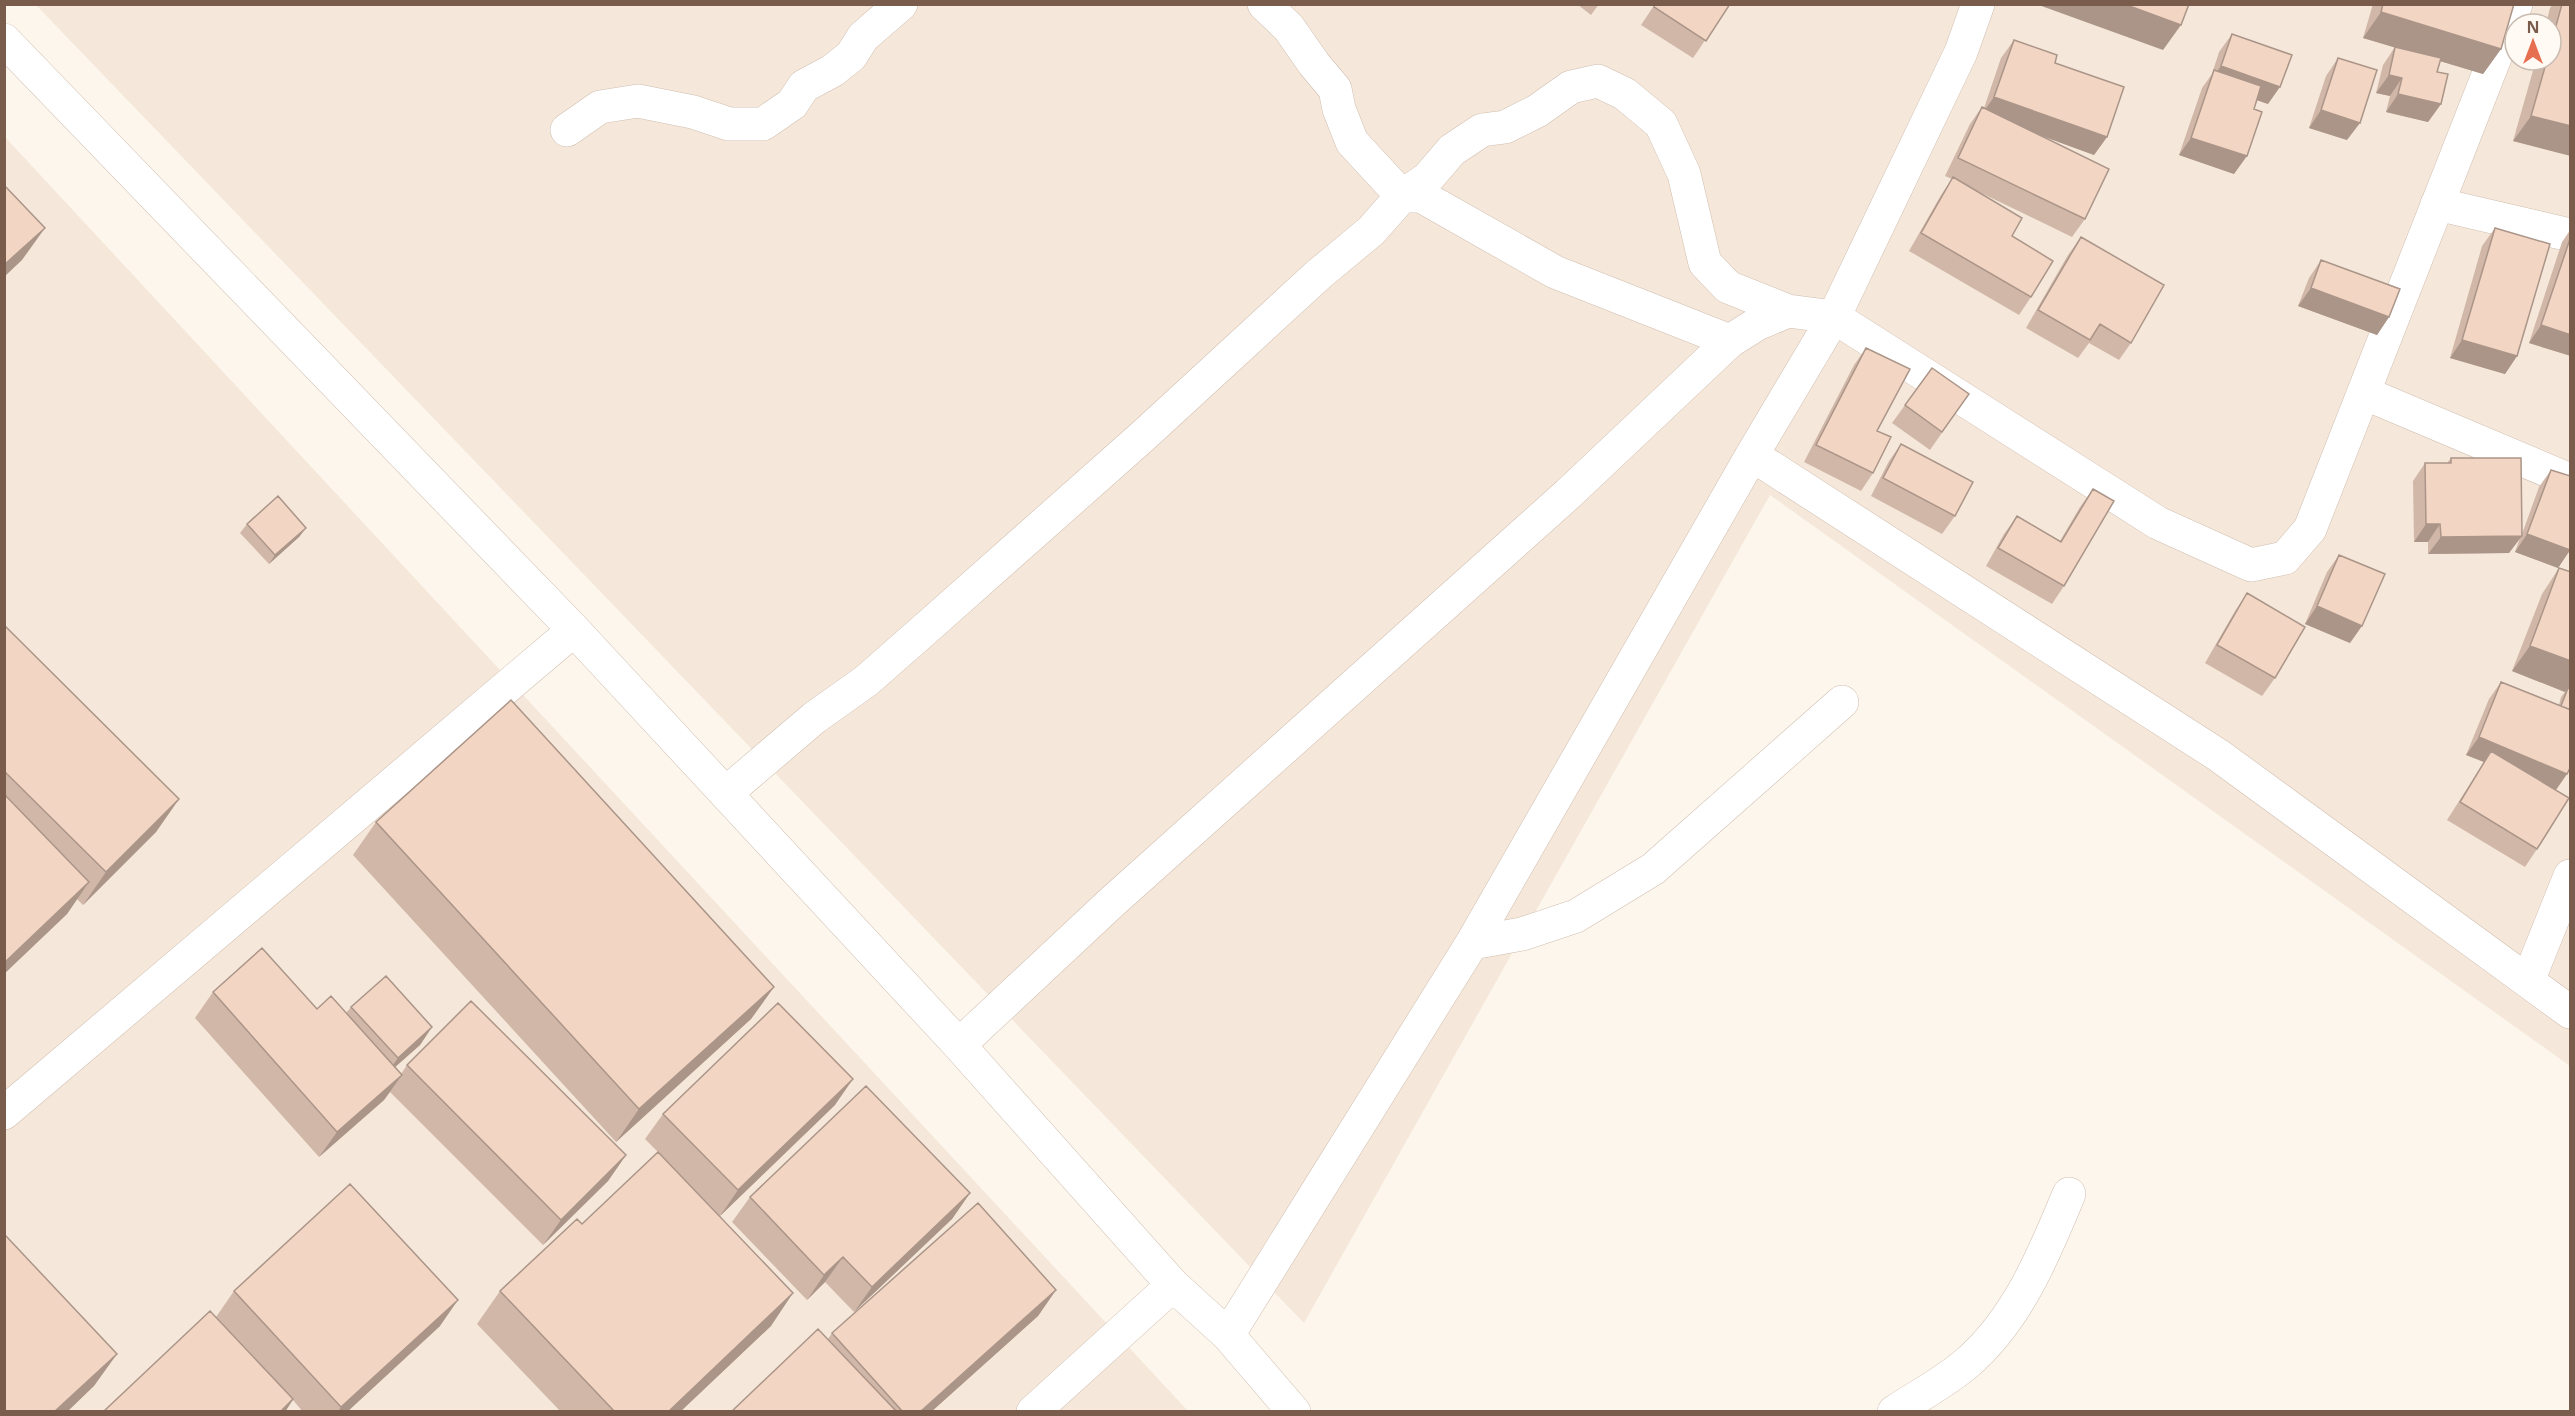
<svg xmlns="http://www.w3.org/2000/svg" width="2575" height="1416" font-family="'Open Sans',sans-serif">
  <rect width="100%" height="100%" fill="#fdf6ec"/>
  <path fill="#f5e8da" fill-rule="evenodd" d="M36 5H2570V1066L1770 495 1304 1323ZM2515 24H2551V60H2515Z
    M5 137 1188 1411H5Z"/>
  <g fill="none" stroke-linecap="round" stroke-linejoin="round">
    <g stroke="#d1beb0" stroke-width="34">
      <path id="minor" d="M1264 4 1289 28 1314 64 1335 89 1339 109 1352 142 1402 196 1427 179 1452 150 1482 130 1505 127 1537 111 1571 87 1598 81 1625 94 1661 124 1684 174 1705 263 1728 287 1788 311
        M4 40 574 630 959 1045 1173 1285 1228 1335 1294 1412
        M567 130 600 107 638 101 693 112 729 124H763L792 104 804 86 832 71 851 56 863 37 901 4
        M2437 204 2570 235
        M2364 393 2570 480
        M1752 455 2218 755 2570 1012
        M726 793 814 718 866 681 923 631 1143 436 1318 275 1371 231 1402 196H1421L1555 272 1730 341
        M1472 943 1522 934 1576 916 1653 869 1842 702
        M2528 981 2570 876
        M959 1045 1112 902 1568 494 1730 341 1757 324 1788 311 1834 317 2158 523 2251 565 2285 558 2310 529 2516 4
        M4 1113 574 630
        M1228 1335 1472 943 1752 455 1834 317 1961 52 1978 4
        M1033 1412 1173 1285
        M1894 1412C1918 1396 1945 1382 1967 1363 2018 1319 2044 1254 2069 1194"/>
    </g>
    <use href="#minor" stroke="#fff" stroke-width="33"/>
  </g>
  <path fill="#d1b7a8" d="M1577 4H1599L1591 15Z
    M1655 4H1730L1693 58 1641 25Z
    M2373 4H2514L2501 49 2483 74 2440 61 2437 72 2441 104 2428 122 2386 112 2390 96 2376 93 2383 65 2395 47 2363 38Z
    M2553 4H2571V156L2513 141 2536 60H2551V24H2546L2550 8Z
    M2232 34 2268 104 2257 100 2234 174 2179 155 2202 88 2212 74 2219 52Z
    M2014 40 2055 63 2107 137 2094 155 2042 136 2085 219 2072 237 1973 189 2012 236 2031 297 2019 315 1909 251 1941 195 1952 179 1945 176 1970 124 1982 107 1984 108 2001 58Z
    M2338 58 2347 140 2309 128 2326 76Z
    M2495 228 2517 356 2505 374 2450 358 2482 246Z
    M2571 229V356L2529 343 2562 242Z
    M2081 237 2131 343 2119 360 2089 343 2078 358 2026 328 2068 255Z
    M2321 260 2389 317 2377 335 2298 306 2309 278Z
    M1866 348 1877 431 1873 473 1861 491 1804 462 1854 365Z
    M1969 394 1930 450 1892 423 1905 405Z
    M1901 444 1955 516 1942 534 1871 496 1889 461Z
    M2451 458 2522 534 2539 487 2551 470 2568 476 2571 472V549L2558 568 2515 552 2520 538 2509 553 2428 554V542H2414L2413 481 2425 463H2447Z
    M2093 489 2064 586 2052 604 1986 566 2004 534 2017 516 2060 541 2080 507Z
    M247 524 306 528 299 537 269 564 240 533Z
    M2339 555 2350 643 2305 624 2327 572Z
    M2559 568 2571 572 2567 774 2556 790 2537 849 2525 867 2447 820 2484 762 2466 755 2489 699 2501 682 2559 705 2561 697 2565 692 2512 671 2542 594Z
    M2247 593 2275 678 2262 696 2205 663 2235 611Z
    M4 625 179 799 156 832 83 905 77 899 67 914 4 974Z
    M376 822 774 987 751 1019 616 1142 353 855Z
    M213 992 346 1013 351 1007 432 1027 420 1045 395 1067 401 1074 407 1065 626 1155 608 1181 543 1245 390 1092 384 1100 319 1157 195 1018Z
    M835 1105 720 1216 771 1326 680 1412H561L477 1324 500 1291 582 1224 658 1152 645 1139 663 1114Z
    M970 1193 952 1219 854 1312 825 1282 807 1300 732 1222 750 1197Z
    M1056 1290 1038 1316 931 1412H731L828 1339 832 1333Z
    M234 1291 440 1326 347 1412H303L293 1400 285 1412H103L216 1317Z"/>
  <path fill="#aa9588" d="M2036 4H2124L2181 25 2163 50Z
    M2381 12 2501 49 2483 74 2363 38Z
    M2221 66 2280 87 2268 104 2210 84 2211 80Z
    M2389 75 2402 78 2390 96 2376 93Z
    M2398 94 2441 104 2428 122 2386 112Z
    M1994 97 2107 137 2094 155 1982 114Z
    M2321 110 2360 123 2347 140 2309 128Z
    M2531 116 2571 126V156L2513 141Z
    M2191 138 2247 156 2234 174 2179 155Z
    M45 228 22 260 4 277V265Z
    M2311 288 2389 317 2377 335 2298 306Z
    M2541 325 2571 335V356L2529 343Z
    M2462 340 2517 356 2505 374 2450 358Z
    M2426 524H2440L2428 542H2414Z
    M306 528 299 537 269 564 275 555Z
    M2527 534 2570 550 2558 568 2515 552Z
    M2522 536 2509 553 2428 554 2441 537Z
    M2317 606 2362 626 2350 643 2305 624Z
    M2530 646 2571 661V693L2568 688 2565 692 2512 671Z
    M2479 737 2567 774 2555 791 2491 751 2484 762 2466 755Z
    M179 799 156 832 83 905 106 872Z
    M89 882 67 914 4 974V963Z
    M774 987 751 1019 616 1142 639 1109Z
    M432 1027 420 1045 385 1076 398 1058Z
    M402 1075 384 1100 319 1157 337 1132Z
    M853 1079 835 1105 720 1216 738 1190Z
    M626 1155 608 1181 543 1245 561 1220Z
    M970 1193 952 1219 854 1312 872 1287Z
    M843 1257 825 1282 807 1300 824 1275Z
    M1056 1290 1038 1316 931 1412H920Z
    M793 1293 771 1326 680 1412H668Z
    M458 1300 440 1326 347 1412H338L341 1407Z
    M117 1354 94 1386 67 1412H54Z
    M293 1399 285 1412H280Z"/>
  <path fill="#f3d5c3" stroke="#aa9588" stroke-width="1.5" d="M1655 4H1730L1706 41 1654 7Z
    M2124 4H2189L2181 25Z
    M2383 4H2514L2501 49 2381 12Z
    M2562 4H2571V126L2531 116 2547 60H2551V44Z
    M2232 34 2292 55 2280 87 2221 66Z
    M2014 40 2057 55 2055 63 2124 87 2107 137 1994 97Z
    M2395 47 2441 58 2437 72 2448 74 2441 104 2398 94 2402 78 2389 75Z
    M2338 58 2377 70 2360 123 2321 110Z
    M2214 70 2261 86 2254 109 2262 112 2247 156 2191 138Z
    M1982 107 2109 169 2085 219 1958 158Z
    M1953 177 2022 218 2012 236 2053 261 2031 297 1921 233Z
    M4 185 45 228 4 265Z
    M2495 228 2550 244 2517 356 2462 340Z
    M2571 236V335L2541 325Z
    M2081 237 2164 285 2131 343 2100 324 2090 340 2038 310Z
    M2321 260 2400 289 2389 317 2311 288Z
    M1866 348 1910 369 1877 431 1891 437 1873 473 1816 445Z
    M1932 368 1969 394 1942 432 1905 405Z
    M1901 444 1973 482 1955 516 1883 478Z
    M2451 458H2521L2522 536 2441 537 2440 524H2426L2425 463H2451Z
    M2551 470 2570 476 2571 475 2570 550 2527 534Z
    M2093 489 2114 501 2064 586 1998 548 2017 516 2061 542Z
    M278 496 306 528 275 555 247 524Z
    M2339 555 2385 574 2362 626 2317 606Z
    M2559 568 2571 572V661L2530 646Z
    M2247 593 2305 627 2275 678 2217 645Z
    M4 625 179 799 106 872 4 771Z
    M2501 682 2571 710V766L2567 774 2479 737Z
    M2568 688 2571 689V710L2561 706Z
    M511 700 774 987 639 1109 376 822Z
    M2491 751 2569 798 2537 849 2460 802Z
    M4 794 89 882 4 963Z
    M262 948 317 1009 331 996 402 1075 337 1132 213 992Z
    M386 976 432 1027 398 1058 351 1007Z
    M471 1001 626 1155 561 1220 407 1065Z
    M778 1003 853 1079 738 1190 663 1114Z
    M866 1086 970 1193 872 1287 843 1257 824 1275 750 1197Z
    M658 1152 793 1293 668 1412H615L500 1291 577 1219 582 1224Z
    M350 1184 458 1300 341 1407 234 1291Z
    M978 1203 1056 1290 920 1412H903L832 1333Z
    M6 1236 117 1354 54 1412H4V1238Z
    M210 1311 293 1399 280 1412H103Z
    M818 1329 897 1412H731Z"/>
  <rect width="2575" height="1416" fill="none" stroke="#7a5c4d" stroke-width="12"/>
  <g transform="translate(2533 42)"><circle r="28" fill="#fffaf3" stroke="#cabbb1" stroke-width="1.5"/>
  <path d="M0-4.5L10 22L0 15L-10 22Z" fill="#e76f51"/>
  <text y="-9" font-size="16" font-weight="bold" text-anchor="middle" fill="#7a5c4d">N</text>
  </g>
</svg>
